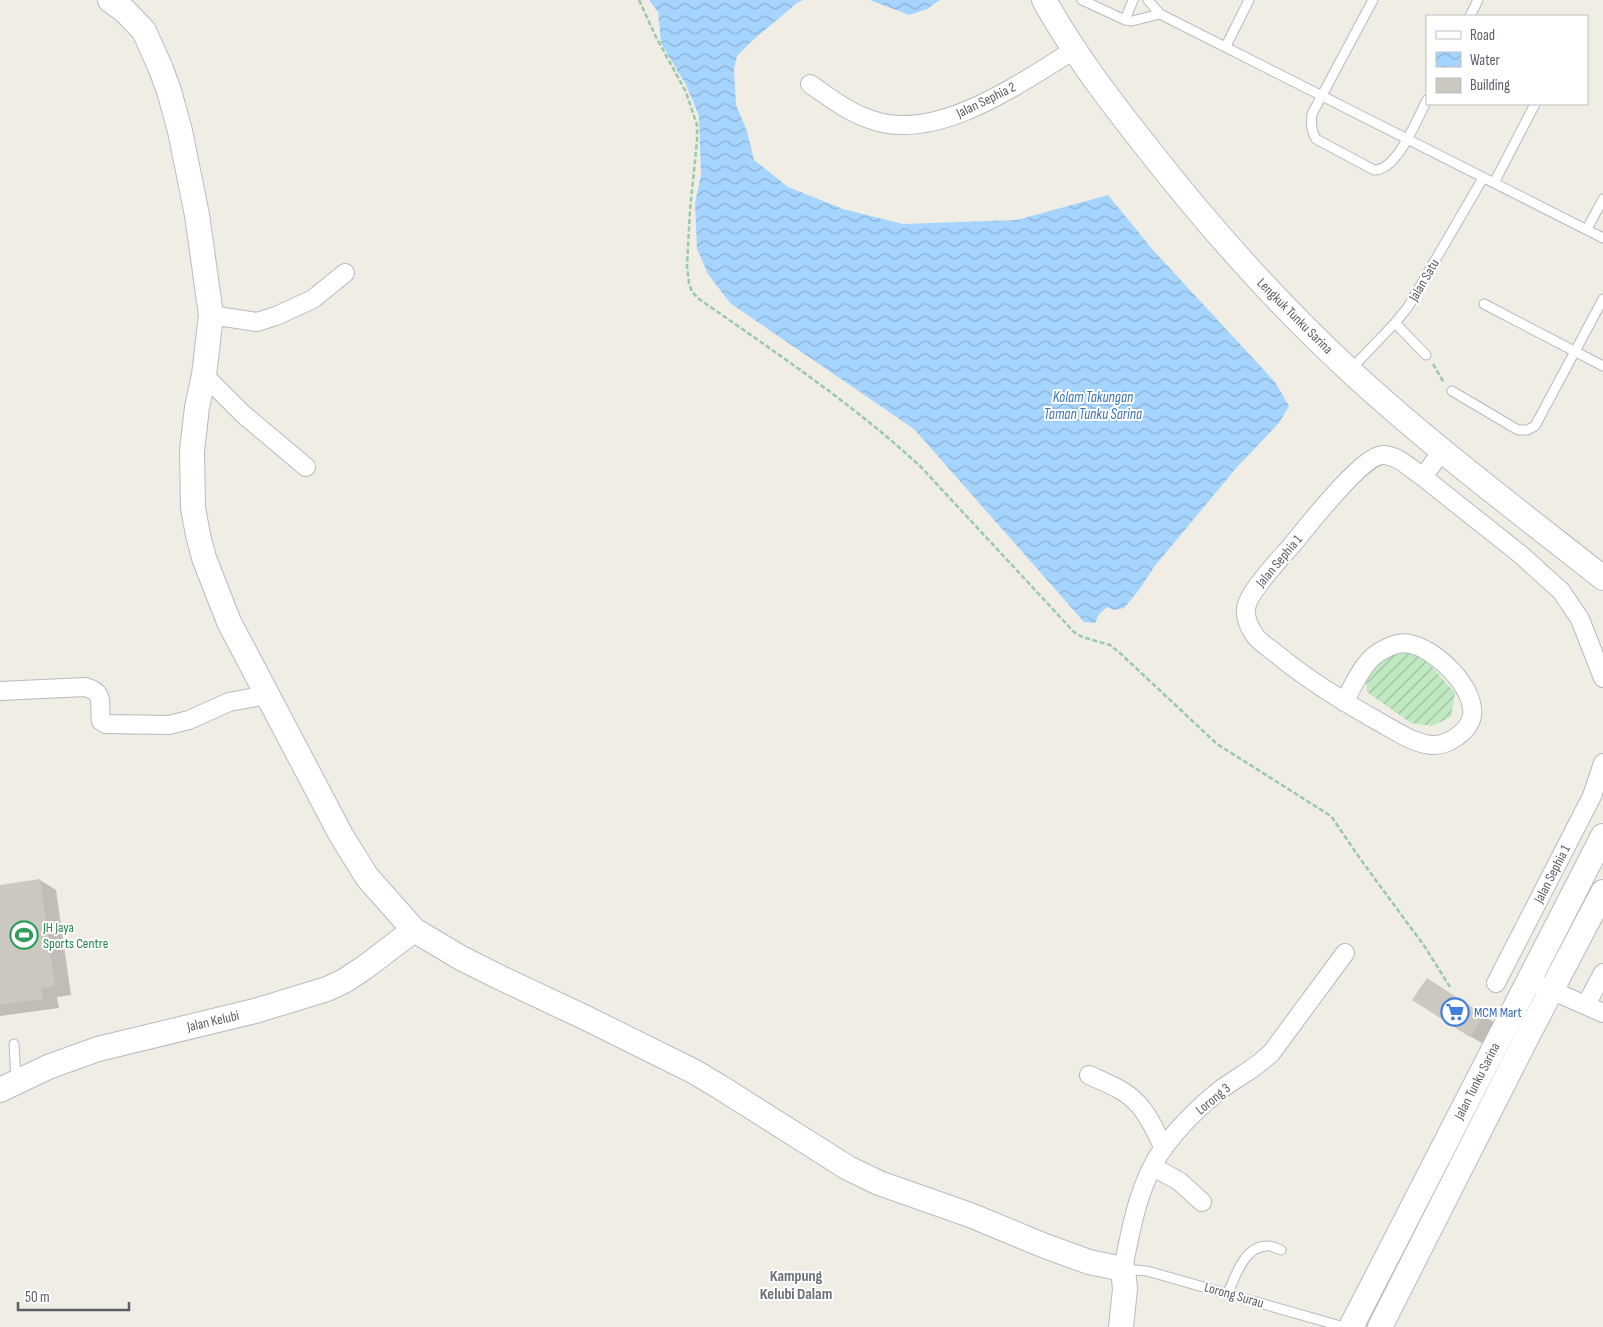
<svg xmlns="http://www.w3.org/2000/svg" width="1603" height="1327" font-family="'Sofia Sans Condensed',sans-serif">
  <defs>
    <pattern id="garden-furrows" width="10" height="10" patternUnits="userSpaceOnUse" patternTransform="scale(1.25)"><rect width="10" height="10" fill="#c0e8c1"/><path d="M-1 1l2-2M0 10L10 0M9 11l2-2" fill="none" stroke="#9fbfa1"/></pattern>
    <pattern id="water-waves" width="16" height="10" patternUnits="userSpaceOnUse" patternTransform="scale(1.25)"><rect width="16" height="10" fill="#a5d5ff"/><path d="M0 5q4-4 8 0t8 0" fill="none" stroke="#8ab0d2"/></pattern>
  </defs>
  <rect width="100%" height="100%" fill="#efede4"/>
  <path fill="url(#garden-furrows)" d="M1396 647 1419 652 1455 693 1451 717 1432 726 1411 723 1367 692 1366 678Z"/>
  <path fill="url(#water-waves)" d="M649 0H803L797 3 753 40 737 56 734 69 736 105 747 131 754 160 788 187 843 209 903 224 1017 220 1108 195 1153 250 1275 382 1289 406 1279 423 1238 466 1154 567 1139 590 1124 608 1114 610 1107 607 1099 614 1095 623 1084 622 914 429 730 303 708 274 697 249 695 203 701 175 699 116 686 85 661 43 658 12Z
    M870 0H940L927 9 909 15Z"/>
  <path fill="#0003" d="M40 880 56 890 71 995 57 997 59 1008 0 1016V886Z
    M1439 987 1495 1023 1482 1043 1470 1036Z"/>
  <path fill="#cac8c1" d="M40 879 55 986 41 988 43 999 0 1005V885Z
    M1427 978 1484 1015 1470 1037 1412 1000Z"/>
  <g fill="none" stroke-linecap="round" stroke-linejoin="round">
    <g stroke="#b7babf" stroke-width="11">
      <path id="lane" d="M1082 0 1125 20 1132 21 1160 14
        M1148 0 1160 14 1603 238
        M1373 0 1312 114C1311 124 1311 131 1316 139L1374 170C1397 171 1417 119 1427 100
        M1470 16 1478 0
        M1125 20 1133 0
        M1226 46 1249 0
        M1494 183 1535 104
        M1587 229 1603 199
        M1484 304 1603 366
        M1395 323 1426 355
        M1350 370 1395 323 1408 307 1483 178
        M1452 391 1518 430H1527L1535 426 1603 299
        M14 1044 16 1081
        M1124 1269 1147 1271 1344 1327
        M1228 1293C1235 1277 1244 1247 1266 1246 1270 1245 1276 1248 1281 1250"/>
    </g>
    <g stroke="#b7babf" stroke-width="20">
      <path id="street" d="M810 84C829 97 849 113 872 120 937 143 1020 83 1074 50
        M211 315 257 322 276 316 313 299 345 273
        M204 375 243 414 306 467
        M1442 451 1423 477 1520 554 1561 591 1580 619 1603 678
        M0 691 85 687C107 693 98 704 101 721L106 724 169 725 189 720 229 702 267 695
        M1344 702C1355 683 1364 658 1385 649 1392 645 1402 642 1410 644 1436 649 1476 688 1472 716 1469 732 1447 746 1432 745 1415 744 1397 732 1383 724 1347 704 1312 683 1279 656 1272 650 1262 644 1256 637 1250 629 1245 620 1246 609 1247 593 1280 559 1292 545 1306 528 1364 453 1384 455 1399 456 1411 469 1423 477
        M1496 983 1592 796 1603 763
        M1542 986 1603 1013
        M1586 1005 1603 973
        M1089 1075C1106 1083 1124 1089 1137 1103 1149 1115 1156 1133 1164 1148
        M1153 1167 1179 1181 1202 1202
        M1123 1269C1131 1228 1139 1182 1164 1147 1179 1127 1200 1106 1220 1090 1237 1077 1257 1068 1272 1052L1345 953"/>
    </g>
    <g stroke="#b8bbc1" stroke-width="26">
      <path id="secondary" d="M110 0 125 11 144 31 161 69 169 91 180 131 197 215 211 315 204 375 197 407 192 451 193 508 198 535 204 558 229 622 341 835 367 877 414 930 461 958 501 978 584 1017 693 1071 720 1087 848 1168 879 1183 970 1215 1045 1246 1089 1262 1123 1269 1125 1289 1121 1327
        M1044 0C1074 54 1111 102 1149 150 1210 228 1276 302 1348 369 1429 444 1517 510 1603 578
        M0 1090 48 1067 98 1049 255 1011 327 989 344 981 364 968 414 930
        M1351 1327 1603 836
        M1380 1327 1529 1033 1603 892"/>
    </g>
    <path stroke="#99c9a8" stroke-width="2.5" stroke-dasharray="5 2.5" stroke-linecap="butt" d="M639 0 656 37 686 92 697 125V141L690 210 687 266 689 283 692 292 699 299C775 352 853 404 921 467L1074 632 1082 637 1110 645 1121 654 1217 744 1331 816 1361 860 1425 947 1450 987
      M1433 364 1444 383"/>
    <use href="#lane" stroke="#fff" stroke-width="9"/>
    <use href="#street" stroke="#fff" stroke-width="18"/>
    <use href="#secondary" stroke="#fff" stroke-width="24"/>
  </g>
  <defs>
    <g id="stadium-ring" transform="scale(1.4375)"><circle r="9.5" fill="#fff" stroke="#2e9e5b" stroke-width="1.5"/><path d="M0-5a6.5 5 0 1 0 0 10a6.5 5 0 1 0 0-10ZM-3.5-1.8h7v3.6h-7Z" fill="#2e9e5b"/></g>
    <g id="supermarket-ring" transform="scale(1.4375)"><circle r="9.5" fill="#fff" stroke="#3f7fe0" stroke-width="1.5"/><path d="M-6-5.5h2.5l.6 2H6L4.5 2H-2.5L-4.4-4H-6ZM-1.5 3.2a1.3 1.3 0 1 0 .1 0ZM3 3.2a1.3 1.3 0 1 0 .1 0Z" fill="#3f7fe0"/></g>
  </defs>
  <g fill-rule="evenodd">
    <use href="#stadium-ring" x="24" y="935"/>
    <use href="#supermarket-ring" x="1455" y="1012"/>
  </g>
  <g text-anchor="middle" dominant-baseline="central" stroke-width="4" stroke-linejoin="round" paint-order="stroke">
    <g font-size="14" fill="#5c6066" stroke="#fff">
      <text transform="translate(986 100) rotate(-26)">Jalan Sephia 2</text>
      <text transform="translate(1424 280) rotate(-60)">Jalan Satu</text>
      <text transform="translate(1295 316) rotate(45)">Lengkuk Tunku Sarina</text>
      <text transform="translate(1279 561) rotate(-50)">Jalan Sephia 1</text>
      <text transform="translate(1552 874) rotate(-63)">Jalan Sephia 1</text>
      <text transform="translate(213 1021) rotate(-13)">Jalan Kelubi</text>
      <text transform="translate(1477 1081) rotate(-63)">Jalan Tunku Sarina</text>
      <text transform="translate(1213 1099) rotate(-40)">Lorong 3</text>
      <text transform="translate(1234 1295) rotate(16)">Lorong Surau</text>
    </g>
    <g font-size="14" fill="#27864d" stroke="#fff" text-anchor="start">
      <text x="43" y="927">JH Jaya<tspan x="43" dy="16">Sports Centre</tspan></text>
    </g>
    <g font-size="14" fill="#366cbe" stroke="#fff" text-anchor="start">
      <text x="1474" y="1012">MCM Mart</text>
    </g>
    <g font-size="15" font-style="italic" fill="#3d74b6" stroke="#fff">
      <text x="1093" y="397">Kolam Takungan<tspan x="1093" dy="17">Taman Tunku Sarina</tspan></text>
    </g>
    <g font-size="16" font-weight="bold" fill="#6d7278" stroke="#fff">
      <text x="796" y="1276">Kampung<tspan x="796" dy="18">Kelubi Dalam</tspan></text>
    </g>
  </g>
  <rect x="1426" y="15" width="162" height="90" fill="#ffffff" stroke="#bebfc2"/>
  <rect x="1436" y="31" width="25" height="8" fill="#ffffff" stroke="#bebfc2"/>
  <text x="1470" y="40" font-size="15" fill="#5c6066">Road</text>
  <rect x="1436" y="52" width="25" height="15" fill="url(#water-waves)" stroke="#bebfc2"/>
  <text x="1470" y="65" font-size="15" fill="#5c6066">Water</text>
  <rect x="1436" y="78" width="25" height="15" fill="#cac8c1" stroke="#bebfc2"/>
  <text x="1470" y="90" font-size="15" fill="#5c6066">Building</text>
  <path d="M18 1302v8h111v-8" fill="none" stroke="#5c6066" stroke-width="2.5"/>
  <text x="25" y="1302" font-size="15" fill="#5c6066" stroke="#ffffff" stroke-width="4" paint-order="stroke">50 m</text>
</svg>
